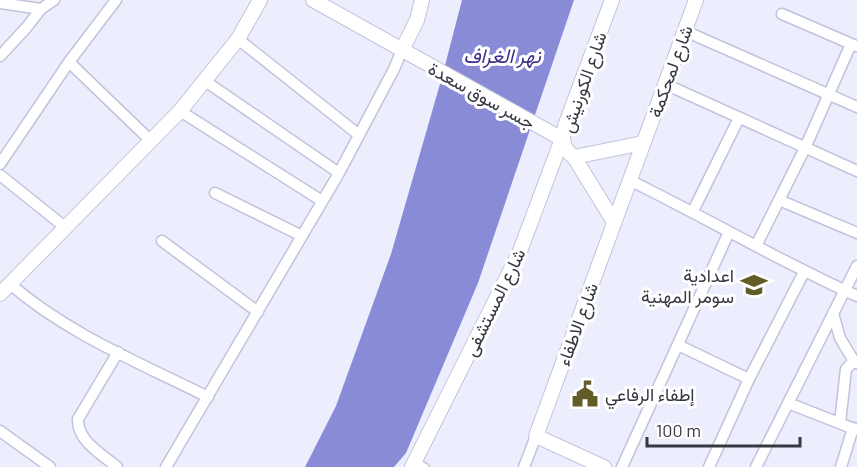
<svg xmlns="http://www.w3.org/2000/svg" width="857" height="467" font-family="Barlow,Vazirmatn,sans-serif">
  <rect width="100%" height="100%" fill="#eceefd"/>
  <path fill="#8a8bd7" d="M462 0H574L478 283 406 453 394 467H305L336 406 391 254 442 77Z"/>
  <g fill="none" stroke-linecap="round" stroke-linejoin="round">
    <g stroke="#c1c3dc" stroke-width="8">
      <path id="service" d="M416 461 426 467"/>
    </g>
    <g stroke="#c1c3dc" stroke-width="13">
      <path id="minor" d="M0 3 41 9 26 28 0 56
        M41 9 54 0
        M782 14 856 46
        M685 31 857 107
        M238 39 359 135
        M69 62 151 141
        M205 81 339 173
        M665 84 857 171
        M180 111 322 201
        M0 164 69 62 116 0
        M0 175 66 228
        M629 180C705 217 779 261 857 296
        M215 193 302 236
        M779 200 857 233
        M693 211 739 118
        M162 241 258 312
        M756 246 805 148 851 44
        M10 284C68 334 140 363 208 397
        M833 313 840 338 855 363
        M678 345 749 379 804 272
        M788 403 857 430
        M840 423 846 369 852 363H857
        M0 431 50 467
        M117 467C102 454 77 441 78 419L118 352
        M166 467 339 173 394 69 402 50
        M524 467 536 436
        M622 467 729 232
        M709 467 749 379
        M756 467 857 266
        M841 467 853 428"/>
    </g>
    <g stroke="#c1c3dc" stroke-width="16">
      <path id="tertiary" d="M313 0 562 139 520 251 412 467
        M612 0 565 126C561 139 563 149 574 157L614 222
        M402 50 417 20 422 0
        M574 157 643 143
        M0 294 180 111 238 39 260 0
        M604 467 536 436 696 0"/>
    </g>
    <use href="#service" stroke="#fff" stroke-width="5"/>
    <use href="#minor" stroke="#fff" stroke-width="10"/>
    <use href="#tertiary" stroke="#fff" stroke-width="14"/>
  </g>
  <defs>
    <g id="school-bare" transform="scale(2.07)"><path d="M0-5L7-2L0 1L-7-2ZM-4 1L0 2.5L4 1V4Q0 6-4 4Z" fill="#625c28" stroke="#fff" stroke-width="2.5" paint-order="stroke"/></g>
    <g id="civic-bare" transform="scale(2.07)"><path d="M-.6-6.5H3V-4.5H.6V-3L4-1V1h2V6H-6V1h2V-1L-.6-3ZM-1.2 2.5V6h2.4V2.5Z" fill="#625c28" stroke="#fff" stroke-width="2.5" paint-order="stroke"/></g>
  </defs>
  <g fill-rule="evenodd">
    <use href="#school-bare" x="754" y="285"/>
    <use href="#civic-bare" x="585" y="394"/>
  </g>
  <g text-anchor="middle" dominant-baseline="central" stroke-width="6" stroke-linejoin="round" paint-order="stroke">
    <g font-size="18" fill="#363741" stroke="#fff">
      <text transform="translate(670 71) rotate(-70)">شارع لمحكمة</text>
      <text transform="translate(583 82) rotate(-71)">شارع الكورنيش</text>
      <text transform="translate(482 95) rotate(29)">جسر سوق سعدة</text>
      <text transform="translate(494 302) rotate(-64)">شارع المستشفى</text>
      <text transform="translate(577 324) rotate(-70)">شارع الاطفاء</text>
    </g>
    <g font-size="18" fill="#363741" stroke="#fff" text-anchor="end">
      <text x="734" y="275">اعدادية<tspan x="734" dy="21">سومر المهنية</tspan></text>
      <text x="605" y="394" text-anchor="start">إطفاء الرفاعي</text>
    </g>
    <g font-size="20" font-style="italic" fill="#3b318a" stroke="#fff">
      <text x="502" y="55">نهر الغراف</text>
    </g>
  </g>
  <path d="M647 437v9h153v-9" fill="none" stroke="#363741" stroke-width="3"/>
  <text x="656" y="437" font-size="18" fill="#363741" stroke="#ffffff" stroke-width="4.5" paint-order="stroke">100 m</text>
</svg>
